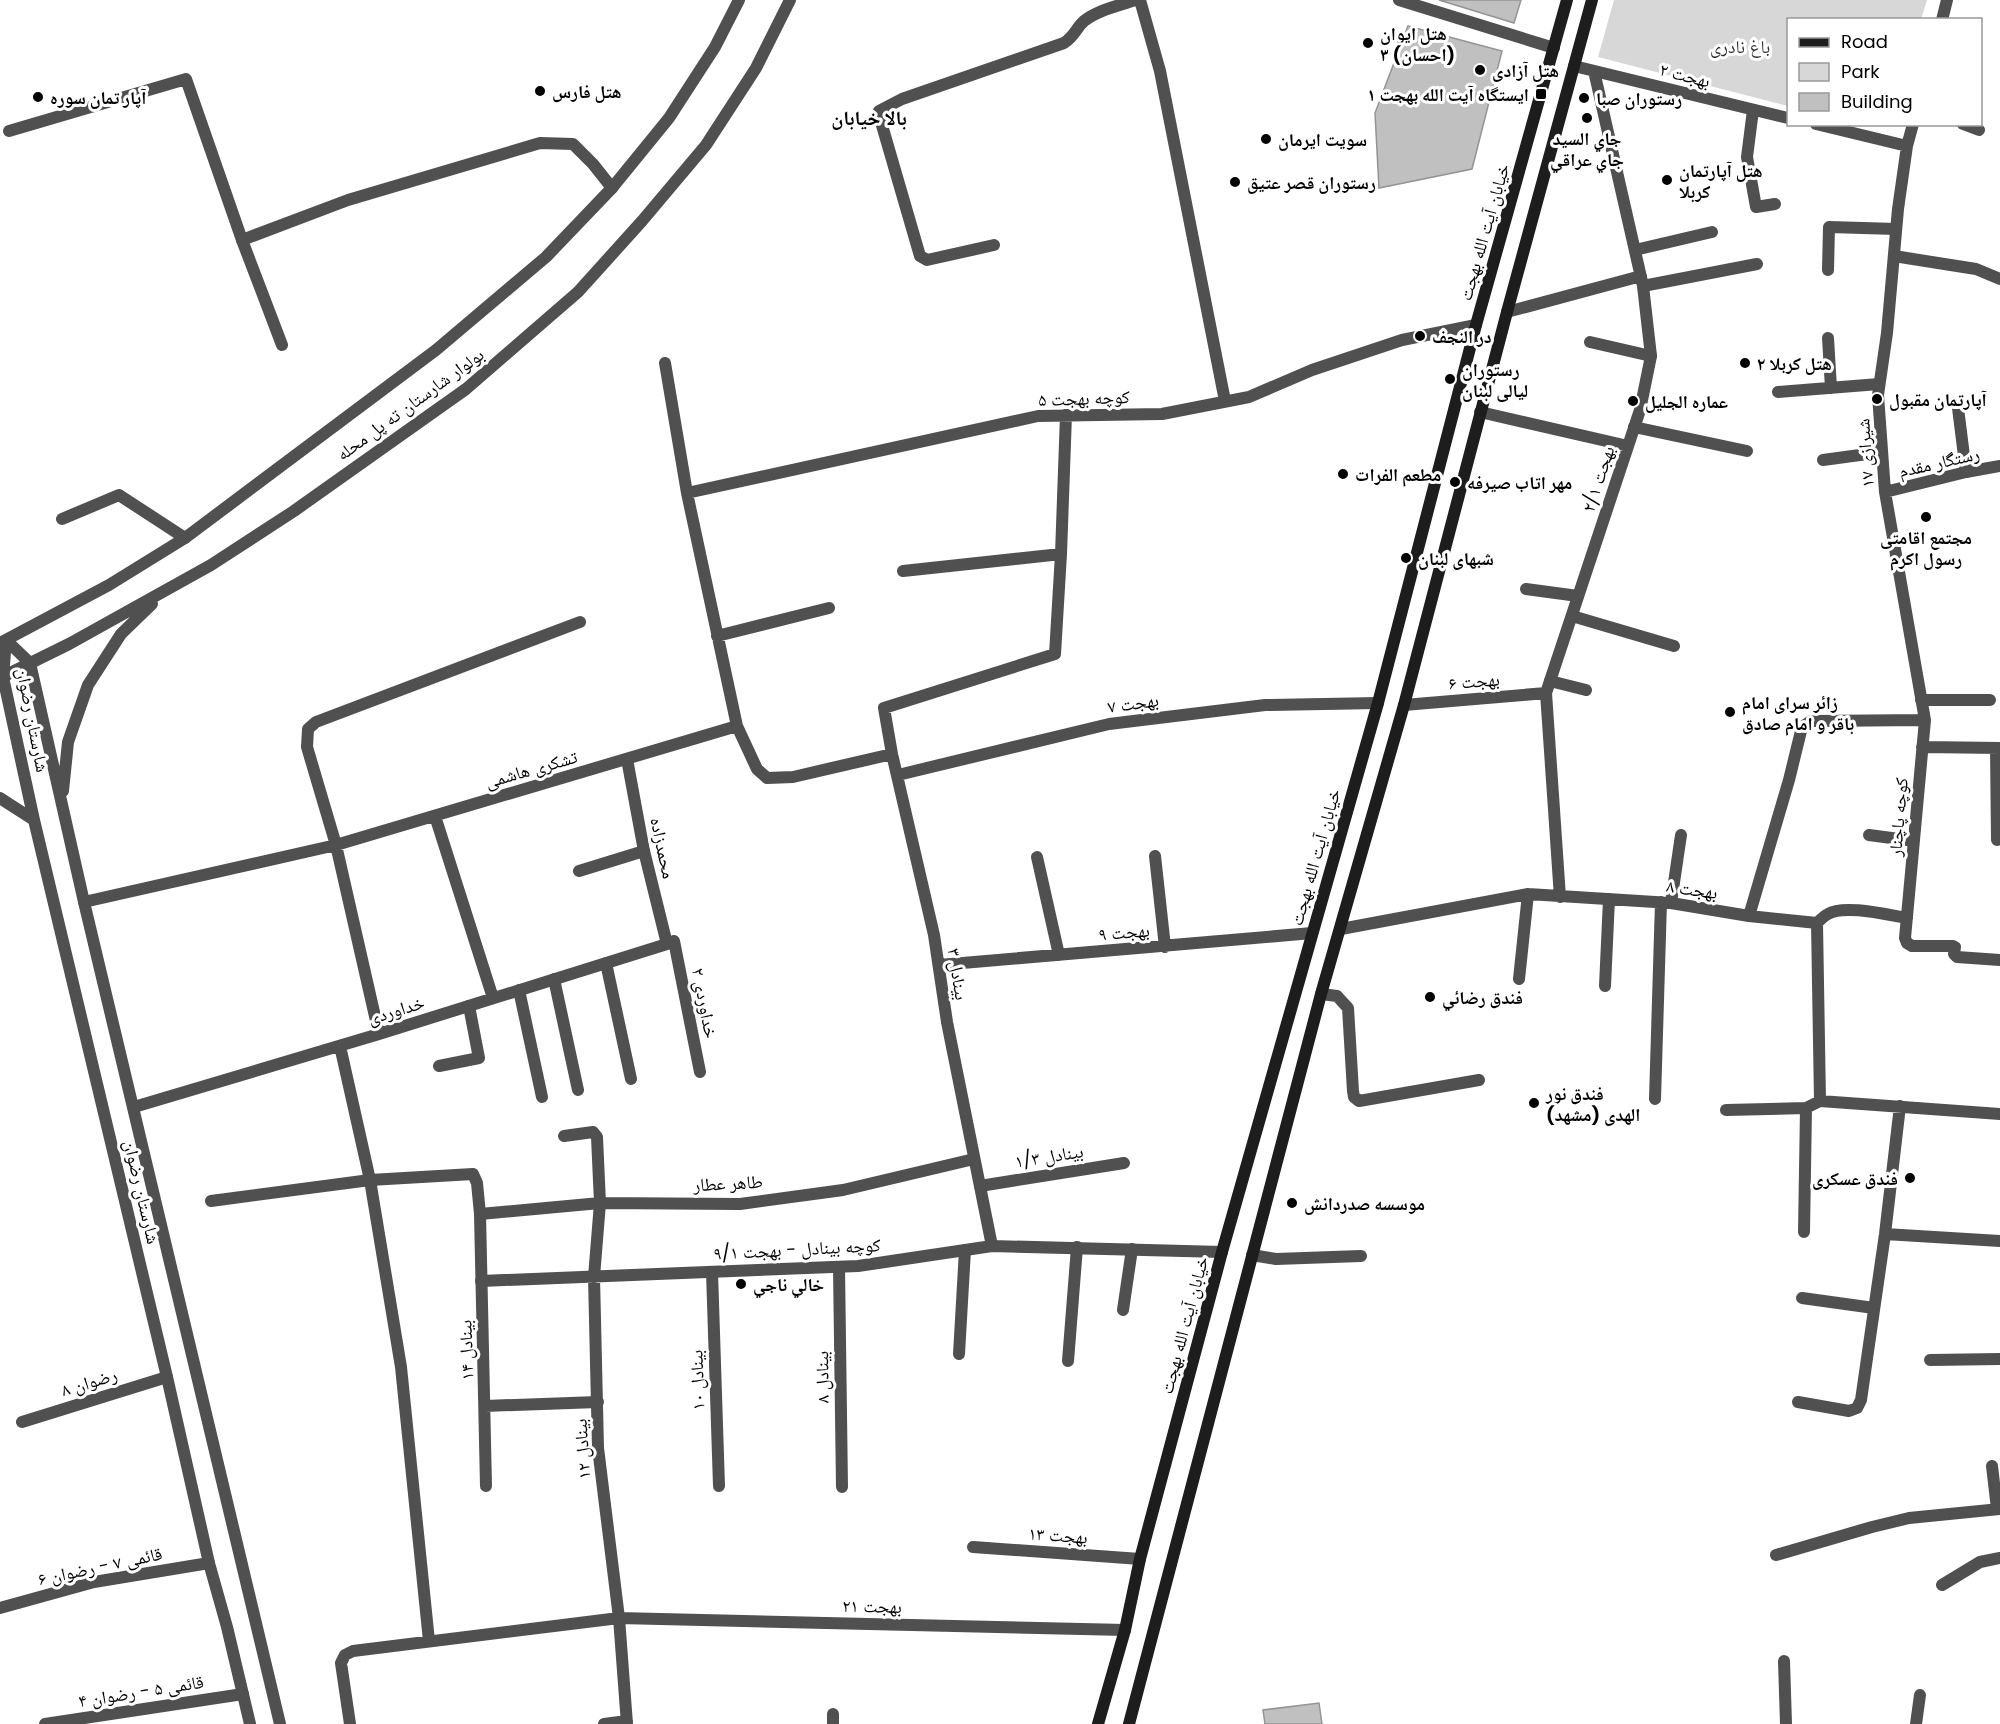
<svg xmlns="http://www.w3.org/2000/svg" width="2000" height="1724" font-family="Poppins,'Noto Naskh Arabic',sans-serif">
  <rect width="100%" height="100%" fill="#fff"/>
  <path fill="#d7d7d7" d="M1614 0H1927L1921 19 1788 20V106L1598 57Z"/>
  <path fill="#c0c0c0" stroke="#949494" stroke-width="1.5" d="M1439 0H1521L1514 23Z
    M1408 26 1502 51 1472 169 1379 188 1375 113Z
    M1319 1703 1322 1724H1265L1263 1710Z"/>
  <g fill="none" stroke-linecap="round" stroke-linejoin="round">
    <path stroke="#505050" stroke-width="12" d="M1753 110 1747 157 1756 207 1775 204
      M1963 124 1979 130
      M9 131 186 79 242 240 282 345
      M1635 250 1712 232
      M1894 256 1976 269 2000 279
      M1828 270 1829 227 1896 229
      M1643 286 1757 264
      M1828 338 1831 388
      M1590 342 1651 356
      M1778 392 1879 384
      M1958 408 1966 472
      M1634 427 1747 451
      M1823 460 1882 452
      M1526 589 1578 596
      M1572 616 1674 646
      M1550 681 1586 690
      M579 871 644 851
      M674 941 700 1072
      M606 963 631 1079
      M554 979 578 1090
      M519 990 542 1097
      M439 1066 479 1058 469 1006
      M564 1136 593 1132 597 1137 600 1203 594 1277
      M980 1186 1124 1163
      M211 1201 370 1180 473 1174 477 1183 480 1214 486 1486
      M480 1214 600 1203 740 1204 843 1190 974 1159
      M1252 1255 1276 1259 1361 1256
      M839 1267 842 1487
      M712 1272 719 1486
      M1123 1310 1132 1249
      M959 1354 965 1250
      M1068 1361 1077 1247
      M485 1406 598 1402
      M973 1547 1140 1559"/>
    <path stroke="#505050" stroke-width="12" d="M1140 0 1160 71 1225 401
      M1399 0 1554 48
      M1942 20 1947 0
      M1574 66 1788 118
      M1816 124 1907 146
      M1913 124 1907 146 1898 209 1887 333 1878 395 1885 492 1925 720 1905 938 1907 943 1912 946H1953L1955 947 1954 954 1957 957 2000 960
      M242 240 348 200 540 143 573 144 593 164 612 188
      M994 245 927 260 920 256 879 115V111L902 99 1064 43C1075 36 1076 28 1084 21 1098 10 1118 6 1135 0
      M1507 312 1641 276
      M665 363 687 493 737 726 757 769 767 778 793 777 892 754
      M1480 412 1628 446
      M1885 492 1966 472 2000 466
      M687 493 1038 416 1162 414 1249 397 1312 370 1402 340 1476 325
      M62 519 119 495 185 538
      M903 571 1061 554
      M717 636 829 608
      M1921 700H1990
      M1404 705 1546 693
      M1922 747 2000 748
      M1996 748 1997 840
      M898 775 1109 724 1265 705 1378 703
      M435 816 493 998
      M1869 835 1914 841
      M1155 856 1165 947
      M1037 857 1059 955
      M1560 897 1546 693 1640 410 1651 356 1643 286 1594 71
      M84 902 336 845 737 726
      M1671 903 1681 835
      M1749 916 1789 780 1802 727 1811 721 1925 720
      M1817 923 1820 1101
      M1341 929 1528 894 1671 903 1749 916 1817 923C1820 920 1824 916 1828 914 1844 904 1888 915 1907 918
      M939 965 1312 933
      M1519 979 1528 894
      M1605 986 1609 899
      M1321 994 1337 996 1348 1008 1353 1091 1354 1097 1359 1101 1479 1080
      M379 1034 336 845 307 747 308 729 316 722 580 622
      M340 1046 370 1180 401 1367 429 1641
      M1655 1099 1661 902
      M134 1107 379 1034 667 944 644 851 627 759
      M1726 1110 1806 1108 1820 1101 2000 1114
      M1804 1232 1806 1108
      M1885 1234 2000 1241
      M992 1246 947 1022 934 935 892 754 884 708 1055 654 1061 554 1066 415
      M594 1277 598 1448 619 1618 627 1724
      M481 1281 858 1266 992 1246 1222 1252
      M1802 1298 1874 1308
      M1930 1360 2000 1359
      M1798 1402 1849 1411 1857 1408 1861 1400 1885 1234 1900 1106
      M22 1422 167 1377
      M1992 1466 1997 1509
      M1776 1555 1872 1527 1909 1518 2000 1509
      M1942 1585 1980 1562 2000 1558
      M0 1608 94 1582 209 1563
      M1784 1661 1786 1724
      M45 1724 243 1694
      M350 1724 341 1663 345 1655 353 1651 619 1618 1125 1630
      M604 1724 627 1721
      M833 1724V1714
      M1916 1724 1920 1695"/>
    <path stroke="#505050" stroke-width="12" d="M6 640 30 663 84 902 280 1724
      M6 640 3 677 34 820 167 1377 209 1563 227 1627 250 1724
      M0 643 109 585 185 538 436 350 546 257 612 188 669 118 715 47 739 0
      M0 678 69 644 211 565 294 511 466 389 578 292 642 221 706 145 756 68 790 0
      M63 791 68 742 88 685 121 634 152 604
      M0 798 34 820"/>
    <path stroke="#1d1d1d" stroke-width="12" d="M1098 1724 1125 1630 1140 1559 1222 1252 1378 703 1476 325 1567 0
      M1129 1724 1321 994 1404 705 1507 312 1592 0"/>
  </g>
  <g fill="#000" stroke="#fff" stroke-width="2">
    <circle cx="1368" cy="43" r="6"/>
    <circle cx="1480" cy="70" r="6"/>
    <circle cx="540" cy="91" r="6"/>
    <rect x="1535" y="88" width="12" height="12" rx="3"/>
    <circle cx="38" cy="97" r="6"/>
    <circle cx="1584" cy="98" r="6"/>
    <circle cx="1587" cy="118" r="6"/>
    <circle cx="1266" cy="139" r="6"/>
    <circle cx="1667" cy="180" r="6"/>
    <circle cx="1235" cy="182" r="6"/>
    <circle cx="1420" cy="336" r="6"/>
    <circle cx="1745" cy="363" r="6"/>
    <circle cx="1450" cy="379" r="6"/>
    <circle cx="1877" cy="399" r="6"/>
    <circle cx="1633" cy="401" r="6"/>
    <circle cx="1343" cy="474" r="6"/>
    <circle cx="1455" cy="482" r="6"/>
    <circle cx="1926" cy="517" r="6"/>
    <circle cx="1406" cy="558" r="6"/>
    <circle cx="1730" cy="712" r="6"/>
    <circle cx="1430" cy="997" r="6"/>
    <circle cx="1534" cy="1103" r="6"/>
    <circle cx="1910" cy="1178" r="6"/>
    <circle cx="1292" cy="1203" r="6"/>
    <circle cx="741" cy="1284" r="6"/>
  </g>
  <g text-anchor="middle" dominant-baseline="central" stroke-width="6" stroke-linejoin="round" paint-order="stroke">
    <g font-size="18" font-weight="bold" fill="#000" stroke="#fff" text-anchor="start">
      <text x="1380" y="33">هتل ایوان<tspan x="1380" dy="21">۳ (احسان)</tspan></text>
      <text x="1492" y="70">هتل آزادی</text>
      <text x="552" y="91">هتل فارس</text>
      <text x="1529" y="94" text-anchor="end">ایستگاه آیت الله بهجت ۱</text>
      <text x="50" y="97">آپار تمان سوره</text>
      <text x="1596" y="98">رستوران صبا</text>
      <text x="1587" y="138" text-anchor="middle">جاي السيد<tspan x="1587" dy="21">جاي عراقي</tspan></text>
      <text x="1278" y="139">سویت ایرمان</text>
      <text x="1679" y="170">هتل آپارتمان<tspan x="1679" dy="21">کربلا</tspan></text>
      <text x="1247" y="182">رستوران قصر عتیق</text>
      <text x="1432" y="336">در النجف</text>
      <text x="1757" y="363">هتل کربلا ۲</text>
      <text x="1462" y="369">رستوران<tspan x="1462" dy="21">لیالی لبنان</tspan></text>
      <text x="1889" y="399">آپارتمان مقبول</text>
      <text x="1645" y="401">عماره الجلیل</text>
      <text x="1355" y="474">مطعم الفرات</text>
      <text x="1467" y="482">مهر اتاب صيرفه</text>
      <text x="1926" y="537" text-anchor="middle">مجتمع اقامتی<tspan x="1926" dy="21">رسول اکرم</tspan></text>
      <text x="1418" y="558">شبهای لبنان</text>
      <text x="1742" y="702">زائر سرای امام<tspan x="1742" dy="21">باقر و امام صادق</tspan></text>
      <text x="1442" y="997">فندق رضائي</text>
      <text x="1546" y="1093">فندق نور<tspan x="1546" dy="21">الهدى (مشهد)</tspan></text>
      <text x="1898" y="1178" text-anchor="end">فندق عسکری</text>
      <text x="1304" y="1203">موسسه صدردانش</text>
      <text x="753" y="1284">خالي ناجي</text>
    </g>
    <g font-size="18" fill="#2e2e2e" stroke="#fff">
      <text x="1740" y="46">باغ نادری</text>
    </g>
    <g font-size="18" fill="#000" stroke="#fff">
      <text transform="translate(1685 75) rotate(14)">بهجت ۲</text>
      <text transform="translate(1484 232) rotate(-74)">خیابان آیت الله بهجت</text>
      <text transform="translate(1084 398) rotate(-2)">کوچه بهجت ۵</text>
      <text transform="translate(410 404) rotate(-36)">بولوار شارستان ته پل محله</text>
      <text transform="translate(1865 453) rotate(-94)">شیرازی ۱۷</text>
      <text transform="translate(1939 462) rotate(-13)">رستگار مقدم</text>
      <text transform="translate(1598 479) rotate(-72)">بهجت ۲/۱</text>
      <text transform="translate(1474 681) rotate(-5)">بهجت ۶</text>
      <text transform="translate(1133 703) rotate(-8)">بهجت ۷</text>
      <text transform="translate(33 720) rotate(79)">شارستان رضوان</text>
      <text transform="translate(531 769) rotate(-16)">تشکری هاشمی</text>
      <text transform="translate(1898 817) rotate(-85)">کوچه پاچنار</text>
      <text transform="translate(663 848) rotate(78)">محمدزاده</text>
      <text transform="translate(1315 857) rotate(-74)">خیابان آیت الله بهجت</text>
      <text transform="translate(1692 889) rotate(8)">بهجت ۸</text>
      <text transform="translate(1124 932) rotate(-5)">بهجت ۹</text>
      <text transform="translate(958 974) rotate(81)">بینادل ۳</text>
      <text transform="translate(705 1003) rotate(79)">خداوردی ۲</text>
      <text transform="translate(396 1010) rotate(-17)">خداوردی</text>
      <text transform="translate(1049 1156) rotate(-9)">بینادل ۱/۳</text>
      <text transform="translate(728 1183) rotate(-3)">طاهر عطار</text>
      <text transform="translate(142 1192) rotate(77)">شارستان رضوان</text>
      <text transform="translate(797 1249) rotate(-3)">کوچه بینادل - بهجت ۹/۱</text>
      <text transform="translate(1184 1325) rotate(-75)">خیابان آیت الله بهجت</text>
      <text transform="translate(466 1350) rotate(-92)">بینادل ۱۴</text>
      <text transform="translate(822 1377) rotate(-91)">بینادل ۸</text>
      <text transform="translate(697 1380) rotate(-92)">بینادل ۱۰</text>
      <text transform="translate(89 1382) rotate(-17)">رضوان ۸</text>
      <text transform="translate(582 1449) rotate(-94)">بینادل ۱۲</text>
      <text transform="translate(1058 1535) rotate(4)">بهجت ۱۳</text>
      <text transform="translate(100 1566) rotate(-12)">قائمی ۷ - رضوان ۶</text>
      <text transform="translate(872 1606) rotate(1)">بهجت ۲۱</text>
      <text transform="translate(141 1691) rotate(-9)">قائمی ۵ - رضوان ۴</text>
    </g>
    <g font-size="20" font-weight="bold" fill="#000" stroke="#fff">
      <text x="869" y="118">بالا خیابان</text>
    </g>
  </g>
  <rect x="1787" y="18" width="195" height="108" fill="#ffffff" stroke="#999999" stroke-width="1.5"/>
  <rect x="1799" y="38" width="30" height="9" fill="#1d1d1d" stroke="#999999" stroke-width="1.5"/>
  <text x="1841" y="48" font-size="18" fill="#000000">Road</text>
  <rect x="1799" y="63" width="30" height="18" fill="#d7d7d7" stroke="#999999" stroke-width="1.5"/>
  <text x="1841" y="78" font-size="18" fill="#000000">Park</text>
  <rect x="1799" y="93" width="30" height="18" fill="#c0c0c0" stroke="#999999" stroke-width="1.5"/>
  <text x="1841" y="108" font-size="18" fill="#000000">Building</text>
</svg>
